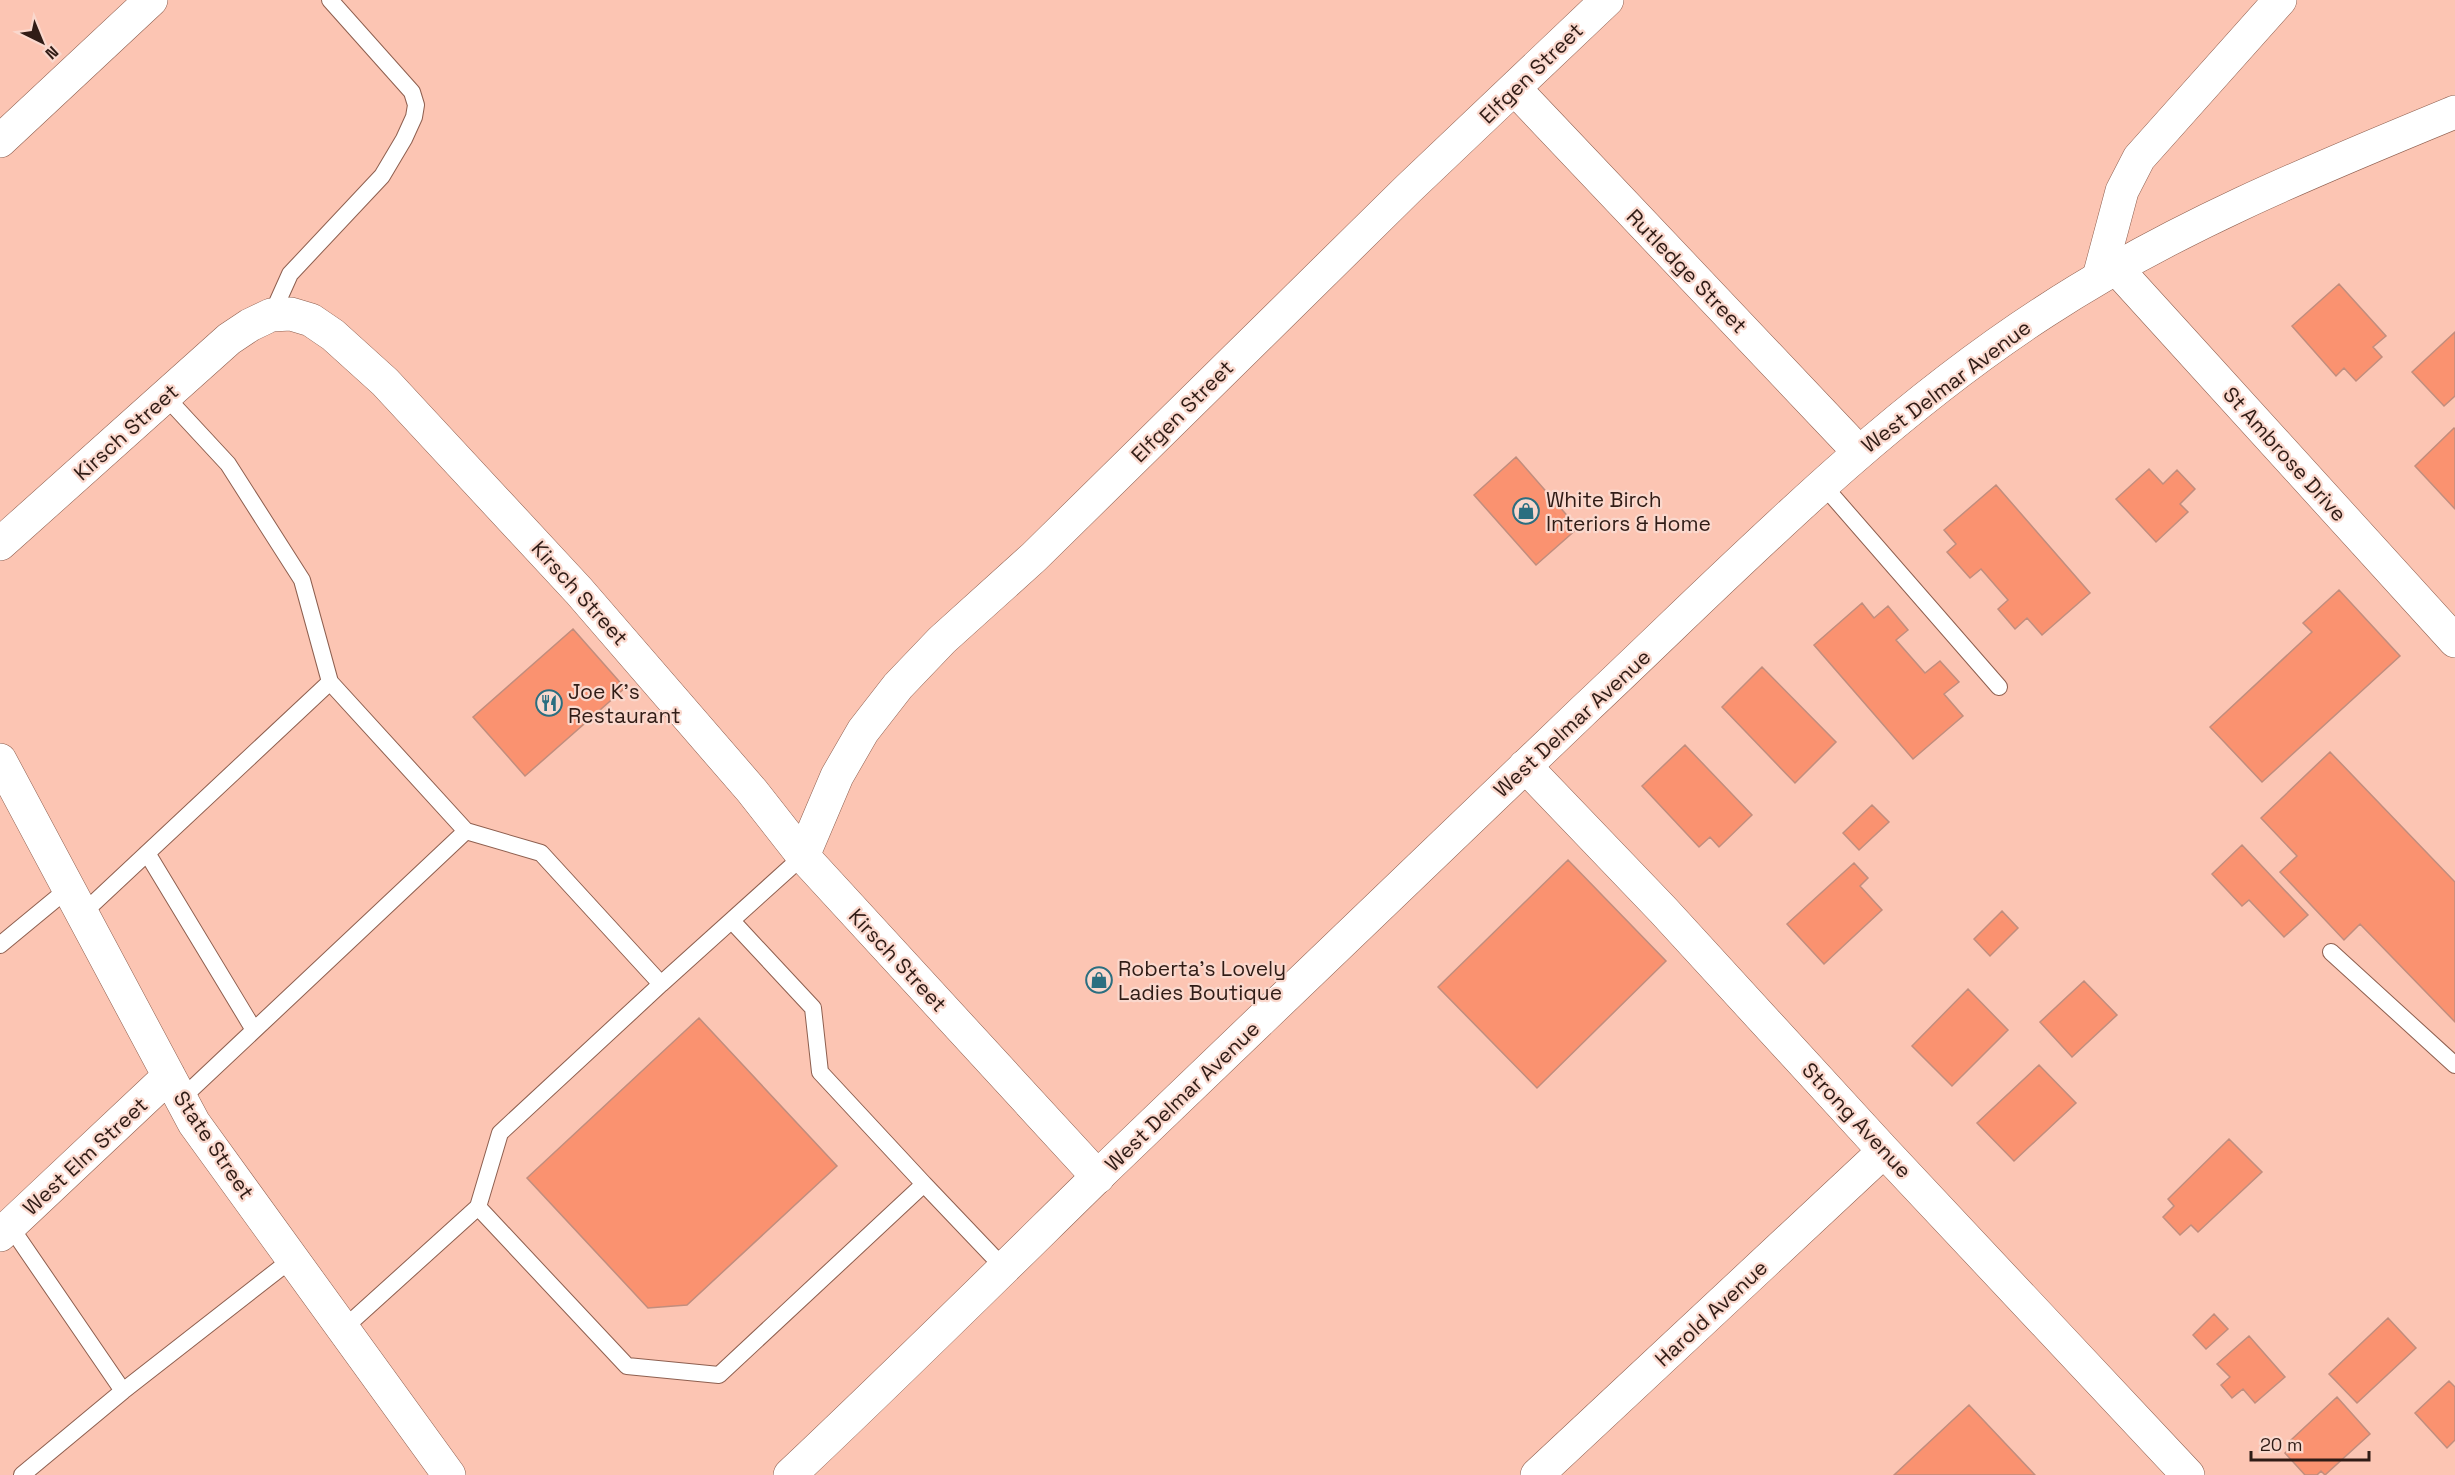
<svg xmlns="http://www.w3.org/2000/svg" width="2455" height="1475" font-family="'Space Grotesk',sans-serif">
  <rect width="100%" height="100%" fill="#fcc5b3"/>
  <path fill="#fa9270" stroke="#c18d7d" stroke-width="1.5" d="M2339 284 2386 336 2373 347 2382 357 2356 381 2344 368 2336 376 2292 326Z
    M2455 332V396L2444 406 2412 372Z
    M2454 428 2455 429V509L2415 466Z
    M1516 457 1578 528 1536 565 1474 495Z
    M2149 469 2163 484 2177 470 2195 489 2180 504 2188 512 2156 542 2116 499Z
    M1996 485 2090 593 2042 635 2027 618 2015 629 1998 609 2008 600 1981 569 1970 578 1947 552 1956 544 1944 530Z
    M2339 590 2400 656 2262 782 2210 727 2312 632 2303 623Z
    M1862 603 1874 618 1888 606 1908 630 1896 640 1925 673 1940 661 1959 682 1944 694 1963 716 1913 759 1814 645Z
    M573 629 625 688 525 776 473 717Z
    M1762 667 1836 742 1795 783 1722 707Z
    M1685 745 1752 815 1719 847 1710 837 1699 847 1642 786Z
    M2330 752 2455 882V1022L2360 924 2344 940 2280 872 2297 856 2261 818Z
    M1872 805 1889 822 1859 850 1843 833Z
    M2242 845 2308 915 2284 937 2249 900 2242 906 2212 874Z
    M1568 860 1666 961 1537 1088 1438 987Z
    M1854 863 1868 878 1860 886 1882 910 1824 964 1787 924Z
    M2002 911 2018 928 1990 956 1974 939Z
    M2084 981 2117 1015 2072 1057 2040 1022Z
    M1968 989 2008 1030 1952 1086 1912 1046Z
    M699 1018 837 1166 687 1305 648 1308 527 1178Z
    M2039 1065 2076 1103 2014 1161 1977 1123Z
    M2229 1139 2262 1172 2198 1232 2191 1225 2180 1235 2163 1217 2174 1206 2168 1199Z
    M2214 1314 2228 1329 2206 1349 2193 1335Z
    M2388 1318 2416 1348 2357 1403 2329 1374Z
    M2249 1336 2285 1377 2255 1403 2243 1389 2232 1398 2221 1385 2230 1377 2217 1364Z
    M2449 1381 2455 1387V1440L2447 1448 2415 1413Z
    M2337 1397 2370 1434 2325 1475 2321 1471 2317 1475H2305L2285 1453 2295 1444 2291 1440Z
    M1969 1405 2035 1475H1894Z"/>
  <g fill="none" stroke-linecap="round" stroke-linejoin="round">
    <g stroke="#8e5f4f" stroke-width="18">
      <path id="lane" d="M278 315 277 303 290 274 382 176 404 139 414 117 416 105 412 92 330 0
        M165 396 228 464 302 580 330 682
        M1823 485 1999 687
        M147 853 254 1030
        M82 914 330 682 466 831 181 1099
        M732 921 813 1008 820 1072 924 1184
        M0 945 69 888
        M2331 952 2455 1065
        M661 984 803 856
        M478 1207 627 1366 719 1375 924 1184 1004 1268
        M10 1226 123 1391 292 1259
        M343 1329 478 1207 500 1133 661 984 541 853 466 831
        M22 1475 123 1391"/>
    </g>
    <g stroke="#8e5f4f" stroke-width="34">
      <path id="street" d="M1515 89 1859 452
        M0 141 151 0
        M2116 268 2455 641
        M2099 277 2122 191 2139 158 2280 0
        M0 544 229 339 250 325 271 315 291 314 311 320 333 335 385 382 579 591 752 791 803 856 1098 1177
        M1525 766 1663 910 1884 1151 2188 1475
        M803 856 837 776 863 731 898 686 942 640 1034 557 1408 189 1607 0
        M1537 1475 1884 1151"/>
    </g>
    <g stroke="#8e5f4f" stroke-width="34">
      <path id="secondary" d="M0 760 194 1123 449 1475
        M0 1235 169 1076
        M790 1475C893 1378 994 1278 1095 1179 1257 1022 1420 866 1583 711 1731 572 1873 423 2044 312 2172 228 2314 170 2455 112"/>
    </g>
    <use href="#lane" stroke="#fff" stroke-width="16"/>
    <use href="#street" stroke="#fff" stroke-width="33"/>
    <use href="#secondary" stroke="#fff" stroke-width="33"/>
  </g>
  <defs>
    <g id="shop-ring" transform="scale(1.35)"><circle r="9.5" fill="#fad8cd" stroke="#2b6e80" stroke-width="1.5"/><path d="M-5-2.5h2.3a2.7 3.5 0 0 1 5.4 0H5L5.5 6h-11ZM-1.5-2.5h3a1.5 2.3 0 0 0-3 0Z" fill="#2b6e80"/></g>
    <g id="restaurant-ring" transform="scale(1.35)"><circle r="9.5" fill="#fad8cd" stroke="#2b6e80" stroke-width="1.5"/><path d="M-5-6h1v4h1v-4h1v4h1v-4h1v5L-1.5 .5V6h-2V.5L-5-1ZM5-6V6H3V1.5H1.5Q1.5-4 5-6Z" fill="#2b6e80"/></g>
  </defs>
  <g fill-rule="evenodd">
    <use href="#shop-ring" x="1526" y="511"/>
    <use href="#restaurant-ring" x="549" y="703"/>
    <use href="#shop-ring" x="1099" y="980"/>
  </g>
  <g text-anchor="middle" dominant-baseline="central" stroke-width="4.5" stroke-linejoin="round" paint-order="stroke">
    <g font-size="21" fill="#301c16" stroke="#fad8cd">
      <text transform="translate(1531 73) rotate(-44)">Elfgen Street</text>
      <text transform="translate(1687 271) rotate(46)">Rutledge Street</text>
      <text transform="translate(1946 386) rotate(-37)">West Delmar Avenue</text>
      <text transform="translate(1182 411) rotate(-45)">Elfgen Street</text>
      <text transform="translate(126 432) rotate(-42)">Kirsch Street</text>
      <text transform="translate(2285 454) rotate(48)">St Ambrose Drive</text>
      <text transform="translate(580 593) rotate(48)">Kirsch Street</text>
      <text transform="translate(1572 723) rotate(-43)">West Delmar Avenue</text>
      <text transform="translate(898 960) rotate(47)">Kirsch Street</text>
      <text transform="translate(1182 1096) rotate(-44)">West Delmar Avenue</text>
      <text transform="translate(1857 1120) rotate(47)">Strong Avenue</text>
      <text transform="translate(214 1145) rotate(56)">State Street</text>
      <text transform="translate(85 1156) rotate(-43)">West Elm Street</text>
      <text transform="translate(1711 1313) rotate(-43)">Harold Avenue</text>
    </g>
    <g font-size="21" fill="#301c16" stroke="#fad8cd" text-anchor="start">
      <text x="1546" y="499">White Birch<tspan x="1546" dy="24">Interiors &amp; Home</tspan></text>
      <text x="568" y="691">Joe K's<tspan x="568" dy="24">Restaurant</tspan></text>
      <text x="1118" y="968">Roberta's Lovely<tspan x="1118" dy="24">Ladies Boutique</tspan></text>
    </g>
  </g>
  <g transform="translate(42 42) rotate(137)" stroke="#fad8cd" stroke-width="4.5" paint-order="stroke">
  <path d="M0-4.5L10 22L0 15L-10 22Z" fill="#301c16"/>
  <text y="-9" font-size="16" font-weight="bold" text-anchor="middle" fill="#301c16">N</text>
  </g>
  <path d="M2251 1451v9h118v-9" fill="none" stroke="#301c16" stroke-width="3"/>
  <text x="2260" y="1451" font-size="18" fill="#301c16" stroke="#fad8cd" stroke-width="4.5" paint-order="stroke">20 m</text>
</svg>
